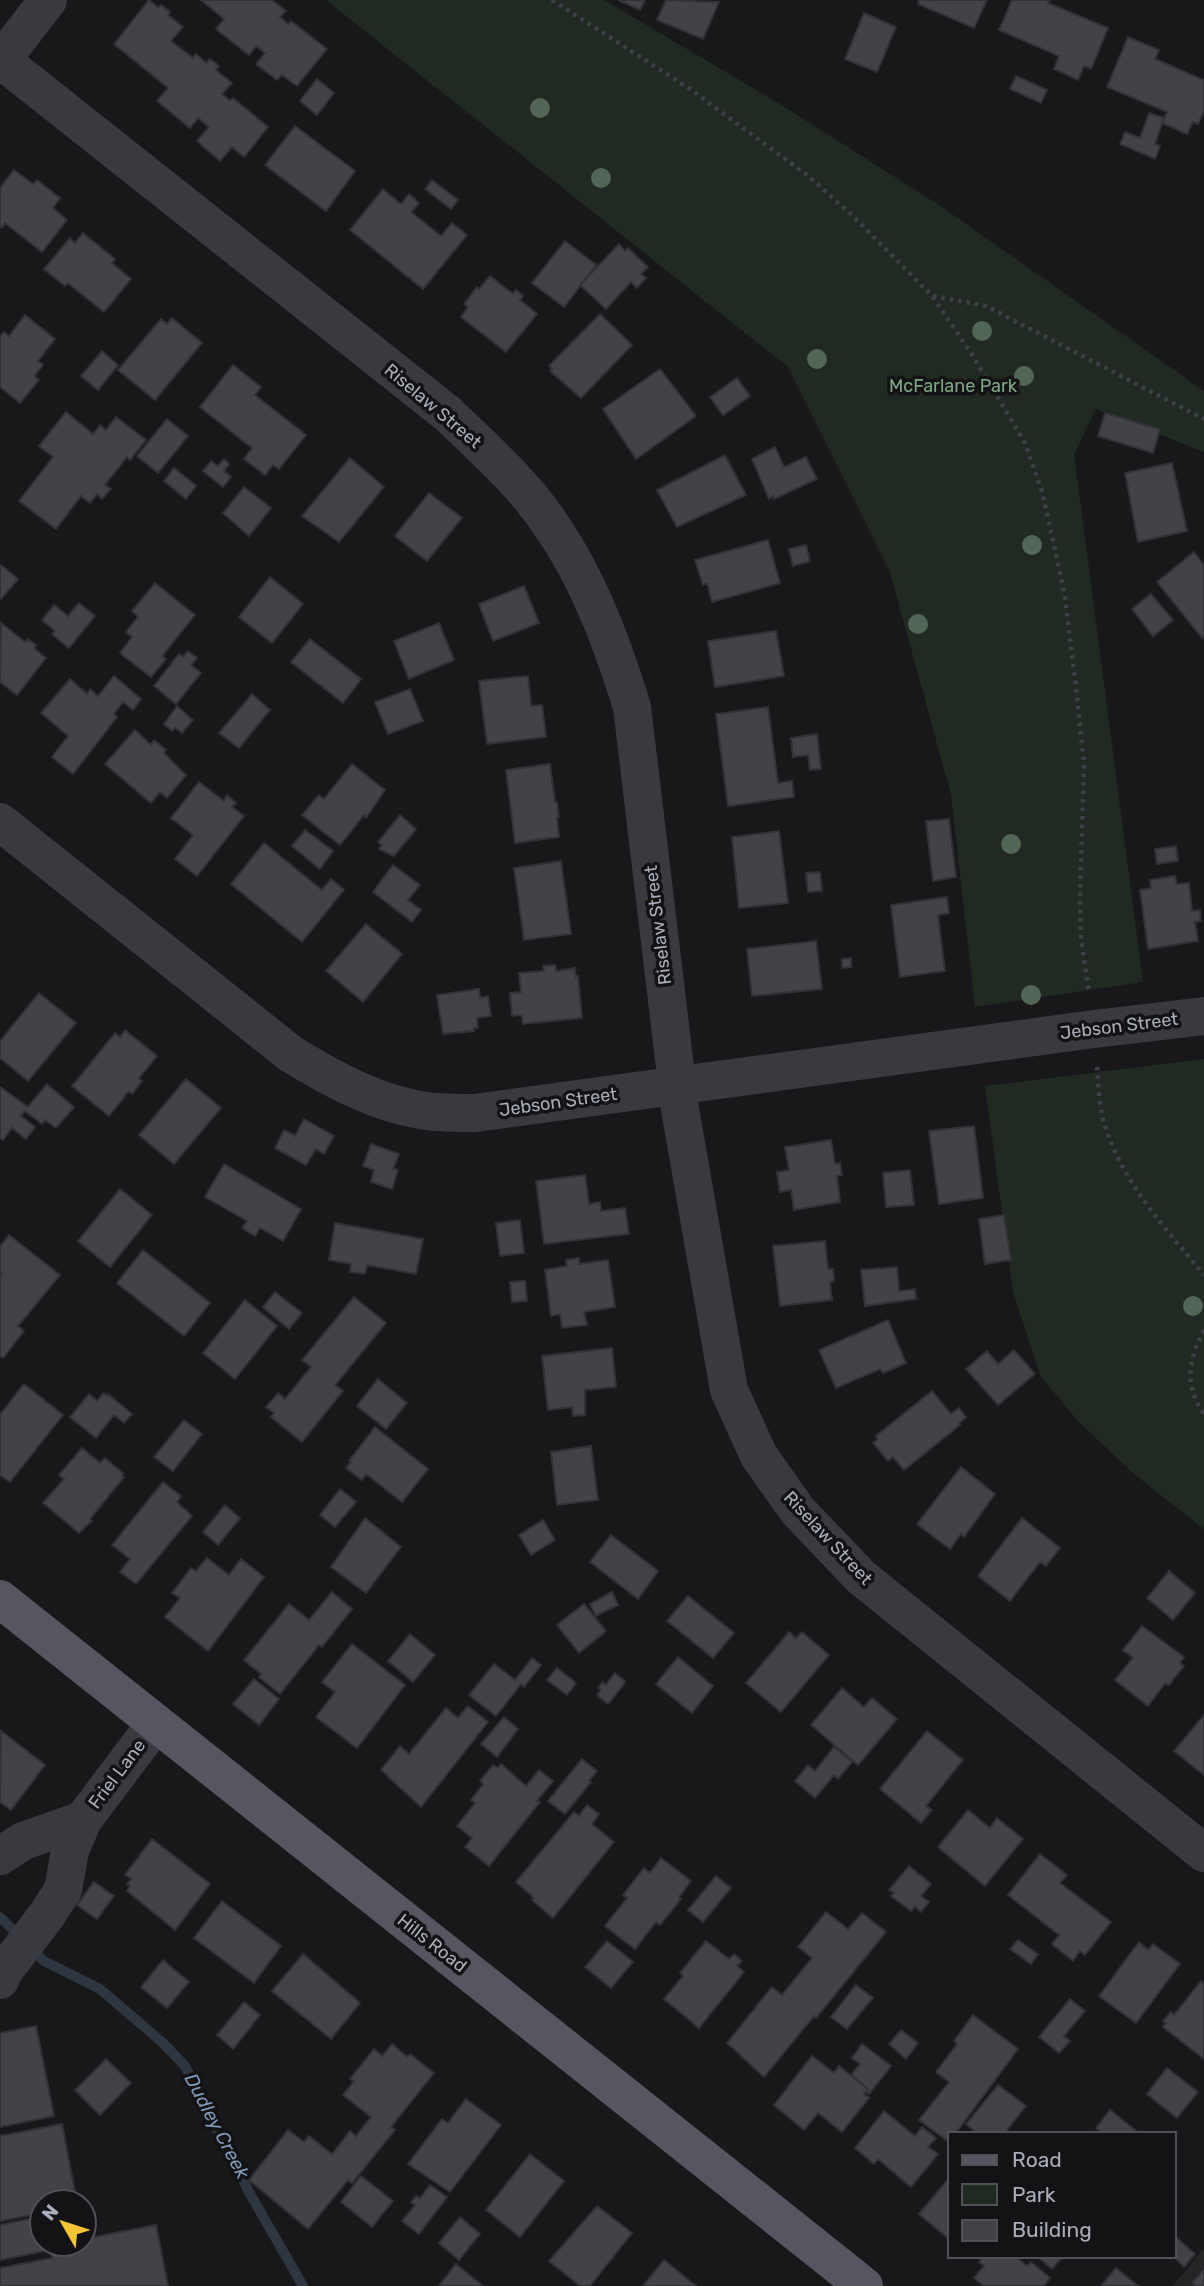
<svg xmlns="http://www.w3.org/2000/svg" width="1204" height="2286" font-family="Rubik,sans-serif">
  <rect width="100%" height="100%" fill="#18181a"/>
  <path fill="#242427" d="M1204 2248V2286H1173Z"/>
  <path fill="#202922" d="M326 0H604L780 104 942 207 1204 391V452L1096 409 1074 454 1143 982 975 1007 951 795 890 572 788 367Z
    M1204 1059V1529L1135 1475 1078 1421 1041 1377 1013 1292 985 1086Z"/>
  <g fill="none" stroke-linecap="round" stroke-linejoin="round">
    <path stroke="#2e363f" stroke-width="10" d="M0 1917 44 1961 100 1989 163 2043 185 2066 249 2192 303 2286"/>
  </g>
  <path fill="#424347" stroke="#323236" stroke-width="2" d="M149 0 158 8 161 5 170 12 168 15 183 27 171 41 193 58 196 54 206 63 210 59 219 66 216 70 232 83 222 94 230 101 233 98 268 127 244 157 232 147 220 161 197 141 209 127 198 118 190 128 157 101 168 88 114 44Z
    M201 0H272L286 11 280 17 288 24 291 21 327 49 297 86 282 75 277 80 256 64 265 53 256 46 249 55 216 29 224 19Z
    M618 0H645L640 10Z
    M666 0 719 2 703 39 657 20Z
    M919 0H987L974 28 918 4Z
    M1012 0H1050L1048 3 1108 28 1091 69 1084 66 1078 80 1054 69 1059 56 999 30Z
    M864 13 896 27 877 72 845 59Z
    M1128 37 1159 50 1155 59 1204 80V111L1198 124 1193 122 1187 134 1162 123 1167 112 1107 87Z
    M1016 76 1047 90 1041 103 1010 89Z
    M317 79 334 93 317 115 300 101Z
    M1149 113 1164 118 1155 144 1160 146 1155 159 1120 144 1125 132 1140 138Z
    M295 126 355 171 326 211 265 165Z
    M14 170 33 184 37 180 60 198 53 208 67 220 42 252 5 223 2 228 0 226V188Z
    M432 180 458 200 451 209 425 189Z
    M383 189 401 204 409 194 419 203 411 212 441 236 452 223 467 235 423 289 350 230Z
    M83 233 115 259 112 263 131 279 104 312 68 283 65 286 44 269 70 238 75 243Z
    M565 241 596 265 564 307 532 283Z
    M619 244 625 251 628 248 648 267 641 274 646 278 637 288 631 282 606 309 580 285Z
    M490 276 513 294 516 290 523 296 520 300 537 314 506 352 461 317 468 307 464 304 477 287 479 289Z
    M600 314 632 345 581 398 550 371 552 369 549 366Z
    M25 315 55 339 38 361 43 365 34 376 39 380 20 403 0 387V337L4 332 9 336Z
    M172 318 202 343 155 400 118 370 161 319 167 324Z
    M102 351 118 365 98 390 81 376Z
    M233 365 261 387 255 395 306 435 279 469 273 465 265 475 244 459 252 448 200 407Z
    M660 369 696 416 636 459 603 409Z
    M737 378 750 396 723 415 710 397Z
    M66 412 93 434 100 425 106 430 116 417 146 440 130 460 127 457 105 485 111 489 102 499 97 494 90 503 81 496 56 529 19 501 53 457 39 446Z
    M1105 413 1160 429 1153 453 1098 436Z
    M167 419 188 436 158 473 137 456Z
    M775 447 784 467 806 457 817 479 774 499 773 496 769 499 752 459Z
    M725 455 746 495 677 527 657 490Z
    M350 458 384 487 339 542 302 516Z
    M224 459 229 464 224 471 231 477 223 487 203 471 211 461 218 466Z
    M1172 463 1187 531 1138 542 1125 473Z
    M174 468 196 486 186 499 164 481Z
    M244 487 271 508 249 536 223 513Z
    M429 493 462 518 427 561 395 536Z
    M768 540 780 583 712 602 707 583 703 585 695 560Z
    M806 545 810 561 793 566 789 549Z
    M1194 552 1204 565V636L1202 638 1157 582Z
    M1 565 18 579 0 600V566Z
    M270 577 303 604 272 643 239 617Z
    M155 583 195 615 162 656 166 659 151 677 120 653 132 637 126 632 138 617 132 611Z
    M524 586 539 623 493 641 479 604Z
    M1151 594 1173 620 1153 636 1132 609Z
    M79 603 95 616 69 648 52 634 55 631 42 620 54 605 68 616Z
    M1 623 25 642 28 639 36 645 34 648 46 658 17 695 0 682Z
    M439 623 454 660 409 679 394 641Z
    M776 631 784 676 715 687 708 641Z
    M310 639 361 679 343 703 291 662Z
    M188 651 197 658 191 665 201 673 176 704 154 686 179 654 183 657Z
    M114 676 141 699 133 710 123 702 114 714 117 717 73 774 52 757 68 736 41 713 70 679 87 694 90 689 98 696Z
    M528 676 531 706 542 705 546 737 487 744 479 681Z
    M410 689 423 721 388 734 375 702Z
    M252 694 270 710 239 748 219 733Z
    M177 706 193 720 182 733 175 728 172 731 164 724Z
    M768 707 778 783 792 781 794 797 728 806 716 714Z
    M135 730 151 745 154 740 166 750 164 753 186 775 167 798 160 792 151 803 105 764Z
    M817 734 821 769 810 770 808 755 793 757 791 738Z
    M352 764 385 790 366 818 364 815 340 845 302 815 319 795 324 799Z
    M550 764 555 802H557L559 817 557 818 559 837 515 843 506 770Z
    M199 782 224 801 227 795 236 803 232 807 244 816 197 876 175 859 193 835 171 818Z
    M400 815 416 829 394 856 379 849 382 845 378 842Z
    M949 819 956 877 933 881 926 821Z
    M305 830 333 851 320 869 292 846Z
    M779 831 788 903 739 908 732 837Z
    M264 843 322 890 331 879 344 890 302 942 231 884Z
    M1176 846 1178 861 1157 864 1155 849Z
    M561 861 571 934 524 940 514 868Z
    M393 865 420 885 408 900 421 910 412 922 373 892Z
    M820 872 822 891 808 892 806 873Z
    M1175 876 1177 884 1189 883 1192 911 1200 910 1201 921 1195 922 1198 941 1148 949 1140 890 1151 888 1150 880Z
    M947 897 949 913 938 915 945 971 900 977 891 905Z
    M366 924 402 954 363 1002 326 971Z
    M816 941 822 989 752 996 747 949Z
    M851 958V967L842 968V959Z
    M555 965 556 971 575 968 576 977 578 976 582 1018 523 1024 522 1015 512 1016 510 993 521 992 519 973 544 971 543 966Z
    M479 989 480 998 488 996 491 1016 477 1018 478 1028H474V1031L443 1034 437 995Z
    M39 993 76 1023 28 1081 0 1058V1041Z
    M125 1030 157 1056 139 1078 142 1081 132 1094 129 1091 109 1116 72 1086 115 1033 120 1037Z
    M186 1079 221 1108 174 1164 139 1135Z
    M47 1084 74 1107 56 1128 45 1120 42 1124 25 1111 21 1116 35 1127 26 1139 12 1128 3 1140 0 1138V1087L28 1107Z
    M304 1119 334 1136 324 1154 316 1149 306 1165 275 1148 284 1130 295 1136Z
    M974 1126 983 1198 939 1204 929 1131Z
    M831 1140 835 1164 840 1163 842 1175 837 1176 840 1202 794 1210 791 1190 780 1192 777 1172 789 1170 785 1147Z
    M371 1144 399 1154 393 1169 398 1170 392 1189 371 1182 374 1170 363 1166Z
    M224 1164 301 1209 283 1241 260 1228 255 1236 242 1228 247 1221 205 1197Z
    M910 1170 914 1205 886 1207 883 1173Z
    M585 1175 589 1204 600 1202 601 1211 625 1208 629 1234 544 1244 536 1181Z
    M120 1189 152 1215 110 1267 78 1241Z
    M1004 1215 1011 1260 985 1264 979 1219Z
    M520 1220 524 1253 500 1256 496 1223Z
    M335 1223 423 1239 416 1274 367 1265 365 1274 350 1272 351 1264 329 1260Z
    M9 1235 60 1275 18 1326 24 1331 3 1358 0 1356V1276L2 1274 0 1272V1247Z
    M825 1241 828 1269H833L834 1281 830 1282 832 1300 780 1306 773 1246Z
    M143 1250 210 1303 184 1336 117 1283Z
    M579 1258V1264L608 1260 615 1307 584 1312 587 1325 562 1328 560 1314 551 1316 545 1270 567 1266 566 1260Z
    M897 1267 899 1291 915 1289 916 1299 865 1306 861 1270Z
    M525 1281 527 1301 512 1302 510 1282Z
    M275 1292 302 1313 289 1329 263 1307Z
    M354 1297 386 1323 335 1385 343 1391 302 1442 271 1417 274 1413 266 1407 278 1393 285 1399 311 1367 302 1360Z
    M245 1300 277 1326 235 1379 203 1353Z
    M888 1320 906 1363 883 1373 880 1369 836 1388 819 1350Z
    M612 1348 616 1387 585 1390V1415L573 1416 572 1407 548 1410 542 1356Z
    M1014 1350 1035 1374 998 1405 966 1369 987 1351 998 1364Z
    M378 1379 407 1403 386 1429 357 1406Z
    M24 1384 63 1415 10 1482 0 1475V1415Z
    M932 1391 951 1414 959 1408 966 1417 959 1423 960 1425 904 1470 893 1457 888 1461 873 1443 878 1439 876 1436Z
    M104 1393 107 1396 108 1394 132 1414 124 1423 114 1415 96 1438 70 1417 89 1394 97 1401Z
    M184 1420 202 1434 173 1471 154 1457Z
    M375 1427 428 1469 402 1502 366 1474 362 1480 346 1468 351 1462 349 1461Z
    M591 1446 598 1500 557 1505 551 1452Z
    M82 1448 100 1463 105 1458 123 1473 122 1476 124 1477 90 1519 92 1521 79 1533 43 1503 64 1479 59 1475Z
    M961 1467 995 1494 964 1537 961 1534 950 1549 917 1524Z
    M163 1482 181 1496 177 1502 192 1516 136 1584 120 1572 130 1559 112 1545Z
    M340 1489 356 1502 335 1527 320 1515Z
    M225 1505 240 1518 218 1545 203 1532Z
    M365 1518 401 1547 366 1593 331 1567Z
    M1022 1518 1060 1548 1046 1566 1040 1562 1010 1601 978 1576Z
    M543 1520 555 1540 531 1555 519 1535Z
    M611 1535 658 1571 638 1599 590 1562Z
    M207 1558 229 1575 241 1559 264 1577 208 1651 165 1617 180 1598 172 1593 191 1568 196 1571Z
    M1169 1571 1195 1593 1173 1620 1147 1598Z
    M332 1592 352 1609 322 1647 319 1645 280 1694 259 1677 261 1674 244 1660 289 1604 309 1620Z
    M612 1592 618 1605 596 1616 590 1604Z
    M688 1596 734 1633 713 1658 667 1621Z
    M584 1604 606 1631 579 1653 557 1625Z
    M1142 1626 1184 1657 1180 1663 1184 1666 1169 1685 1165 1683 1148 1706 1115 1680 1133 1658 1123 1650Z
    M789 1632 796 1638 802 1632 829 1655 781 1712 746 1683Z
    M410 1634 435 1655 413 1682 388 1661Z
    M352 1644 405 1685 357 1748 316 1717 335 1692 322 1682Z
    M678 1657 713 1686 692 1713 656 1684Z
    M532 1658 541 1665 524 1687 521 1684 496 1716 469 1695 494 1664 515 1680Z
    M557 1668 576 1683 567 1695 547 1680Z
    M615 1673 625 1681 624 1684 608 1704 597 1695 601 1690 598 1688 603 1682 606 1685Z
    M254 1679 279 1699 259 1725 233 1704Z
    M842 1688 864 1707 872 1698 897 1719 858 1765 811 1725Z
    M468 1706 488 1722 421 1807 381 1770 400 1746 409 1754 446 1708 458 1718Z
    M1204 1715V1775L1174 1751Z
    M504 1717 518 1729 497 1757 481 1744Z
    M1 1731 45 1765 11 1810 0 1802Z
    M927 1731 963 1760 926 1806 932 1810 921 1823 880 1789Z
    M834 1747 852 1762 838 1779 834 1775 815 1798 795 1781 808 1765 815 1771Z
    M582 1759 597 1771 589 1781 591 1782 565 1814 548 1801Z
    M501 1764 526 1786 539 1770 553 1781 537 1801 540 1802 489 1866 465 1847 472 1838 457 1826 475 1803 471 1800 483 1784 480 1781 493 1765 498 1768Z
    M587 1805 599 1814 592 1824 614 1842 553 1918 532 1900 534 1898 516 1882 574 1812 579 1816Z
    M968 1810 990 1828 997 1818 1023 1839 985 1886 938 1847Z
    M152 1839 210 1884 175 1930 127 1891 130 1886 127 1884 131 1879 125 1875Z
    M1040 1854 1067 1875 1060 1883 1111 1922 1085 1955 1080 1951 1073 1961 1052 1944 1059 1935 1008 1895Z
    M661 1858 691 1881 679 1897 681 1899 660 1925 656 1922 635 1949 605 1926 627 1898 623 1895 644 1868 650 1873Z
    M909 1866 931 1884 921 1896 929 1902 921 1912 915 1906 911 1911 891 1896 894 1893 889 1890Z
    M716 1876 731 1888 703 1922 688 1910Z
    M94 1882 114 1896 97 1919 77 1905Z
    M222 1901 281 1946 254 1983 194 1938Z
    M826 1912 848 1929 862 1913 886 1932 816 2018 814 2016 764 2077 727 2043 772 1987 782 1995 812 1958 798 1947Z
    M1018 1940 1038 1954 1031 1964 1010 1949Z
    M607 1941 633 1962 611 1988 585 1967Z
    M706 1941 729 1959 734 1954 742 1961 737 1966 744 1972 699 2028 664 1999 683 1976 680 1973Z
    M1139 1942 1148 1950 1153 1944 1180 1964 1136 2023 1099 1996Z
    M303 1954 360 2003 331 2039 272 1991Z
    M163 1960 189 1982 167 2008 141 1987Z
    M1201 1981 1204 1984V2059L1163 2027 1166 2023 1163 2021 1171 2012 1174 2015Z
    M856 1985 873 1998 847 2029 831 2017Z
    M1070 1999 1085 2011 1064 2036 1070 2041 1059 2053 1039 2037Z
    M244 2002 260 2015 233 2049 217 2035Z
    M973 2015 1018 2049 955 2134H950L949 2142 919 2120 949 2082 936 2072 957 2044 954 2041Z
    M36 2026 54 2116 0 2127V2033Z
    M901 2030 918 2043 906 2059 889 2044Z
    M392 2044 407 2057 410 2054 434 2073 391 2127 395 2130 352 2183 348 2180 308 2229 249 2180 288 2130 304 2142 309 2136 332 2154 350 2131 356 2136 371 2117 343 2095 354 2081 350 2079 374 2049 382 2056Z
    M862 2044 891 2066 869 2094 866 2092 868 2089 851 2075 860 2064 852 2058Z
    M812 2056 834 2073 839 2066 868 2089 864 2094 869 2098 842 2132 818 2113 804 2130 774 2105Z
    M106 2059 131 2083 100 2115 75 2090Z
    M1167 2068 1198 2092 1177 2118 1147 2094Z
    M998 2085 1026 2106 1004 2134H978L966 2124Z
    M466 2099 501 2125 450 2192 408 2164 442 2119 448 2123Z
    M1110 2110 1140 2134H1099L1101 2132 1096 2128Z
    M884 2111 915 2136 922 2127 936 2138 928 2147 938 2154 911 2187 878 2159 874 2164 855 2148Z
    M62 2124 77 2202H42V2213L0 2221V2136Z
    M530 2154 564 2181 520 2237 486 2210Z
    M361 2176 393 2201 372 2227 341 2202Z
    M950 2177V2240L919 2214Z
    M430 2185 447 2197 419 2234 402 2221 415 2205 411 2202 416 2196 420 2198Z
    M597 2206 632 2233 590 2286H580L549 2261Z
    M38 2217 45 2251 0 2260V2225Z
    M460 2217 480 2234 459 2260 439 2243Z
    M156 2225 168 2286H0V2268L52 2258 50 2246 84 2244V2239Z
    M1176 2237 1195 2254 1184 2267 1173 2256Z
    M984 2256H1015L1027 2266 1031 2262 1050 2278 1044 2286H984L974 2278 984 2266 979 2262Z
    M1037 2256H1063L1052 2269Z
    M664 2260 696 2286H643Z
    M456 2264 483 2286H439Z
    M1116 2268 1138 2286H1101Z
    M1204 2269V2286H1196L1192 2283Z"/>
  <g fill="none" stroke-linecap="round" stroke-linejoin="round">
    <path stroke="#3f4047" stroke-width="4.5" stroke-dasharray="3.5 5" stroke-linecap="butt" d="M552 0 690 89 807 175 853 216 932 296 973 356 1025 443 1042 492 1053 540 1065 598 1076 687 1084 764 1080 899 1081 939 1089 992
      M933 296 986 306 1204 419
      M1097 1067C1098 1082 1099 1100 1102 1115 1118 1179 1164 1226 1204 1275
      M1204 1330C1188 1361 1184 1385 1204 1414"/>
    <path stroke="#393a40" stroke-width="38" d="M1 60 448 414C484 449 523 483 551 525 589 580 612 643 632 707L680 1109 729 1390 759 1456 798 1511 861 1577 1204 1853
      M0 62 48 0
      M0 822 291 1054C332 1079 377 1104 426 1111 442 1113 459 1113 475 1113L1094 1029 1204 1016
      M0 1856 23 1841 83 1820 156 1723
      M0 1980 4 1971 46 1916 63 1890 70 1851 83 1820"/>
    <path stroke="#55565f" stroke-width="38" d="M0 1599 864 2286"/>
  </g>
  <g fill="#526655">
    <circle cx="540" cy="108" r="10"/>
    <circle cx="601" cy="178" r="10"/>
    <circle cx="982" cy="331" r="10"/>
    <circle cx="817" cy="359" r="10"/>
    <circle cx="1024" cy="376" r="10"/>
    <circle cx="1032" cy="545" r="10"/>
    <circle cx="918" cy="624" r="10"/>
    <circle cx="1011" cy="844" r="10"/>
    <circle cx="1031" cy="995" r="10"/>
    <circle cx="1193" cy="1306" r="10"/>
  </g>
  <g text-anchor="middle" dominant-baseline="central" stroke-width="7" stroke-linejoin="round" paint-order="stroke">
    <g font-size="18" fill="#81a686" stroke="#131315">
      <text x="953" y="386">McFarlane Park</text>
    </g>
    <g font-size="18" fill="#aaaeba" stroke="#131315">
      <text transform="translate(433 406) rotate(40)">Riselaw Street</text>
      <text transform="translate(658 925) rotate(-97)">Riselaw Street</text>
      <text transform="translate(1119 1026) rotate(-7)">Jebson Street</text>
      <text transform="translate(558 1102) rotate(-8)">Jebson Street</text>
      <text transform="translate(828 1538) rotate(47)">Riselaw Street</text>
      <text transform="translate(117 1774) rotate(-53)">Friel Lane</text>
      <text transform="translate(432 1943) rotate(38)">Hills Road</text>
    </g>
    <g font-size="19" font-style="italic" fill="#8199b6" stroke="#131315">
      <text transform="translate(217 2126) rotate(62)">Dudley Creek</text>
    </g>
  </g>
  <rect x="948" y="2132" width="228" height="126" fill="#131315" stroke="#4f5157" stroke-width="2"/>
  <rect x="962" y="2155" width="35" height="10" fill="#55565f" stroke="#4f5157" stroke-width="2"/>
  <text x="1012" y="2167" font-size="21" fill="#aaaeba">Road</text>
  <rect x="962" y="2184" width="35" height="21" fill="#202922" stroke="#4f5157" stroke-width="2"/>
  <text x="1012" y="2202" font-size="21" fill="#aaaeba">Park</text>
  <rect x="962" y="2220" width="35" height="21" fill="#424347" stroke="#4f5157" stroke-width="2"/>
  <text x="1012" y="2237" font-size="21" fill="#aaaeba">Building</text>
  <g transform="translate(63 2223) rotate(309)"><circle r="33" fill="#131315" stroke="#4f5157" stroke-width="2"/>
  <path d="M0-5L12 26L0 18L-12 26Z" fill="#f6c534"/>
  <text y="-10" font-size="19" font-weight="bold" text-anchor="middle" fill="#aaaeba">N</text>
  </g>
</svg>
